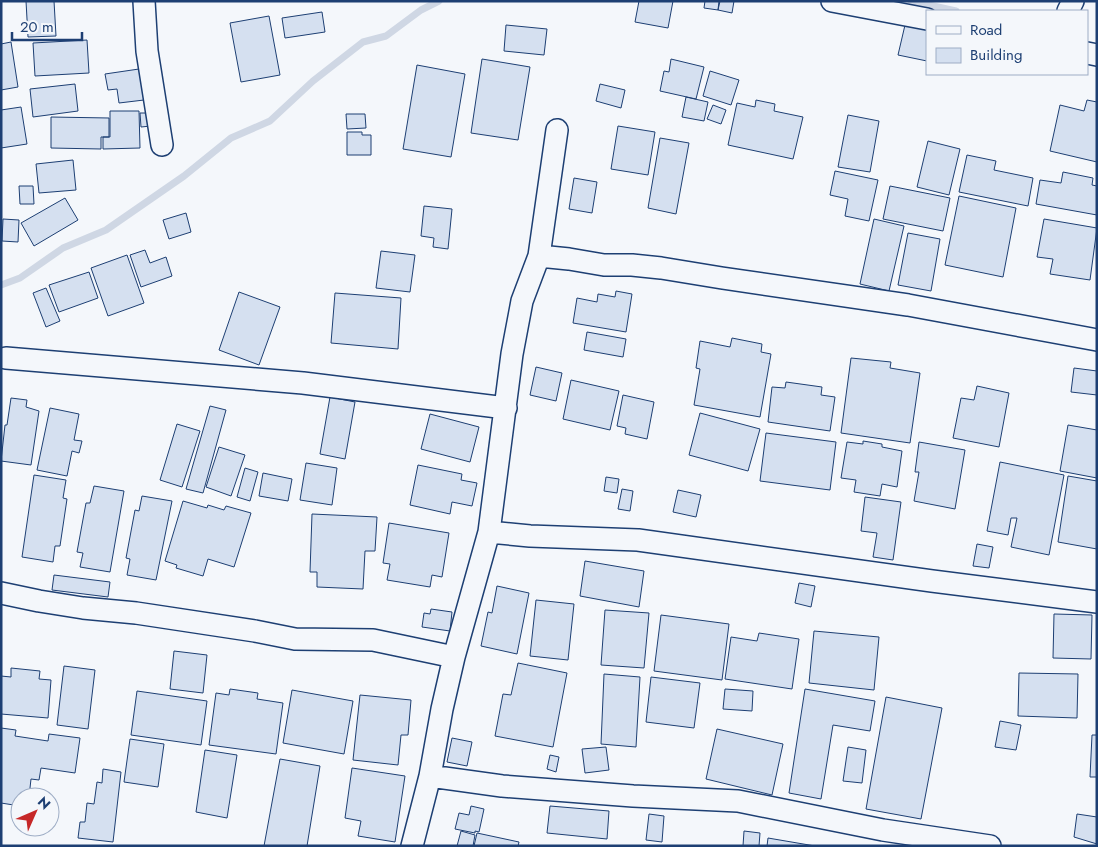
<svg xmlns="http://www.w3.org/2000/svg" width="1098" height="847" font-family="Jost,sans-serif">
  <rect width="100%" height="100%" fill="#f4f7fb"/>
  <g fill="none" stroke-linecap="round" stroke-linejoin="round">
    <path stroke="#cfd7e4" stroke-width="7" d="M911 1 956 11
      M1 285 20 278 63 248 106 230 184 176 231 138 270 121 313 81 363 42 386 36 421 10 439 1"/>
  </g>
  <path fill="#d5e0f0" stroke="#1d3f73" d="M26 1H54L56 36 28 37Z
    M639 1H673L668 28 635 22Z
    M705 1H719L718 10 704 8Z
    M720 1H734L732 13 718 10Z
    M322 12 325 32 285 38 282 18Z
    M269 16 280 75 241 82 230 23Z
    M506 25 547 29 544 55 504 51Z
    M905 25 927 30V61L898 55Z
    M87 40 89 73 35 76 33 43Z
    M11 42 18 87 1 90V44Z
    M482 59 530 67 518 140 471 133Z
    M671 59 704 67 696 99 660 91 664 71 669 72Z
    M417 65 465 74 451 157 403 149Z
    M139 69 144 100 119 103 117 89 108 90 105 74Z
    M710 71 739 80 731 105 703 96Z
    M75 84 78 111 33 117 30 89Z
    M600 84 625 90 621 108 596 101Z
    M686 97 708 102 704 121 682 117Z
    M756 100 775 104 774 111 803 117 793 159 728 145 737 103 755 107Z
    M1087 100 1097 102V162L1050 151 1060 105 1084 111Z
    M713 105 726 110 721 124 707 119Z
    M21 107 27 144 1 148V110Z
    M110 111H139L140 148 103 149V137H110Z
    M140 113H151V126L141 127Z
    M346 114H365L366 128 347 129Z
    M848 115 879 121 870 172 838 167Z
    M51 117 109 118V137H101V149L51 148Z
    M618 126 655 132 648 175 611 169Z
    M347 132H362V135H371V155H347Z
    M660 138 689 143 676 214 648 208Z
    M928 141 960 149 949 195 917 187Z
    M967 155 996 161 994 170 1033 178 1028 206 959 192Z
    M73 160 76 190 39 193 36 164Z
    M835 171 878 180 869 221 845 216 848 199 830 195Z
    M1063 172 1093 178 1092 185 1097 186V215L1036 204 1040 180 1061 183Z
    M574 178 597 182 592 213 569 209Z
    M19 186H33L34 204H20Z
    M890 186 950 198 943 231 883 219Z
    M959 196 1016 208 1003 277 945 265Z
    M65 198 78 220 34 246 21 223Z
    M424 206 452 209 448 249 433 247 434 238 421 236Z
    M186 213 191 232 169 239 163 220Z
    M3 219 19 220 18 242 2 241Z
    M874 219 904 226 889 291 860 284Z
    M1044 219 1097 228 1090 280 1050 274 1053 259 1037 257Z
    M908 233 940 239 931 291 898 285Z
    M145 250 150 263 166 257 172 276 141 287 130 255Z
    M381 251 415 255 410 292 376 288Z
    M127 255 144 303 108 316 91 268Z
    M89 272 98 298 59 312 49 285Z
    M46 288 60 321 46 327 33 293Z
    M616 291 632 294 626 332 573 323 577 298 597 302 598 294 615 297Z
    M239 292 280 307 259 365 219 350Z
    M335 293 401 298 398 349 331 343Z
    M587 332 626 339 623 357 584 350Z
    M732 338 762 344 761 352 771 354 760 417 694 405 700 369 696 368 700 341 730 347Z
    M851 358 891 362 890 368 920 373 910 443 841 433Z
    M536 367 562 373 556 401 530 395Z
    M1074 368 1097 371V395L1071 392Z
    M571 380 619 391 610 430 563 419Z
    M786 382 822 387 821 395 835 397 830 431 768 422 772 387 785 388Z
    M977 386 1009 393 999 447 953 438 961 398 974 400Z
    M623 395 654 402 647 439 625 434 626 428 617 426Z
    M330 397 355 402 345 459 320 454Z
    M11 398 27 400 26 407 39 411 31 465 1 461 5 425H7Z
    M210 406 226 410 203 493 186 489Z
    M50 408 79 414 74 440 82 441 79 453 72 451 67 476 37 470Z
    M700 413 760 429 748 471 689 455Z
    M430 414 479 427 470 462 421 449Z
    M177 424 200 431 182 487 160 480Z
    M1068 425 1097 430V478L1060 471Z
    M766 433 836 442 830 490 760 481Z
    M863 441 882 444V447L902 451 897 487 882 484 880 496 854 492 856 480 841 478 847 442 863 444Z
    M919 442 965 450 955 509 914 501 919 472H915Z
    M219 447 245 455 231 496 206 487Z
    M1000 462 1064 475 1049 555 1011 547 1017 518H1011L1008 535 987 531Z
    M306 463 337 468 332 505 300 500Z
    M418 465 462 474 461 480 477 483 472 506 452 502 450 514 410 505Z
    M245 468 258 472 250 501 237 497Z
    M263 473 292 479 288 501 259 496Z
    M34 475 66 480 63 498 67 499 60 546H55L53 562 22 557Z
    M1068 476 1097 481V549L1058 542Z
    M606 477 619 479 617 493 604 491Z
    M94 486 124 491 110 572 80 567 83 553 77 552 86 503H90Z
    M622 489 633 491 630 511 618 509Z
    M678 490 701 495 696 517 673 512Z
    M142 496 172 501 156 580 127 575 130 559 126 558 135 510 139 511Z
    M865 497 901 502 893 560 873 557 877 533 861 531Z
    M183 501 207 508 208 505 224 510 226 506 251 513 234 567 208 559 203 576 176 568 177 565 165 561Z
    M312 514 377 517 375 551H365L363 589 317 587V572H310Z
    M389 523 449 533 442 577 432 575 430 587 387 580 390 564 383 563Z
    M977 544 993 547 989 568 973 566Z
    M585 561 644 571 639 607 580 596Z
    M54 575 110 582 108 597 52 590Z
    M799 583 815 586 811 607 795 603Z
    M497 586 529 593 517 654 481 646 488 612 492 613Z
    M536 600 574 604 568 660 530 656Z
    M431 609 452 612 450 631 422 627 424 613 430 614Z
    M605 610 649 613 644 668 601 665Z
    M1054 614 1092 615 1091 659 1053 658Z
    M661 615 729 624 722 680 654 671Z
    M814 631 879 637 874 690 809 683Z
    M759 633 799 639 792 689 725 679 731 637 757 641Z
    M174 651 207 655 203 693 170 689Z
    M518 663 567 673 553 747 495 736 503 694 511 695Z
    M64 666 95 670 88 729 57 725Z
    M11 668 40 671 39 679 51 680 48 718 1 714V676L11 677Z
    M1019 673 1078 674 1077 718 1018 716Z
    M604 674 640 677 636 747 601 744Z
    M651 677 700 683 694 728 646 722Z
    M230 689 258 693 257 699 283 703 276 754 209 745 216 693 229 695Z
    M725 689 753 691 752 711 723 709Z
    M805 689 875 701 870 731 833 725 821 799 789 793Z
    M292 690 353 701 344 754 283 743Z
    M137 691 207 701 201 745 131 735Z
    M360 695 411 700 408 735H401L398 765 353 760Z
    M886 697 942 708 921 819 866 809Z
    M1000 721 1021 725 1016 750 995 747Z
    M1 728 16 730 15 736 48 741 49 734 80 738 75 773 41 768 39 780 31 779 29 797H20V806L1 803Z
    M717 729 783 744 772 795 706 779Z
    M1092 735H1097V777H1090Z
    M452 738 472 742 467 766 447 762Z
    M130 739 164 744 158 787 124 782Z
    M606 747 609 770 585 773 582 749Z
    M848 747 866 750 862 783 843 781Z
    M205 750 237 755 227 818 196 812Z
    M550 755 559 757 556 772 547 769Z
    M280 759 320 766 307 846H264Z
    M352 768 405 776 395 842 358 836 361 821 345 818Z
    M103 769 121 772 113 842 78 838 80 822H85L87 803 94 804 97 782 102 783Z
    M471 806 484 809 479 832 475 831V833L455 829 459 813 469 815Z
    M550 806 609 811 607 839 547 833Z
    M649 814 664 816 662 842 646 840Z
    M1077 814 1097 817V844L1074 837Z
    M461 831 475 835 473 846H457Z
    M744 831 760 833 759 846H743Z
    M477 833 519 842 518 846H474Z
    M768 838 815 846H767Z"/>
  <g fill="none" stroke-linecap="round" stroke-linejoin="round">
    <g stroke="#1d3f73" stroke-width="24">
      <path id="minor" d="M144 1 147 51 162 145
        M832 1 927 19
        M1068 11 1073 1
        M1087 53 1097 55
        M539 256 569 259 604 265H632L661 268 722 278 908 305 1097 340
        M6 358 303 383 506 408
        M489 532 530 536 638 540 932 581 1097 602
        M1 593 39 601 83 608 136 613 255 631 295 639 373 640 454 657
        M430 776 502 786 633 796 738 801 883 830 990 846
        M412 846 430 776 442 709 454 657 489 532 512 354 522 301 539 256 557 130"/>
    </g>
    <use href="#minor" stroke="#f4f7fb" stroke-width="21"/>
  </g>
  <rect width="1098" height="847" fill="none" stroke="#1d3f73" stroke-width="5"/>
  <rect x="926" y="10" width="162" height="65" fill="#f4f7fb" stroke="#9eadc5"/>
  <rect x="936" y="26" width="25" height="8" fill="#f4f7fb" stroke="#9eadc5"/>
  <text x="970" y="35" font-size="15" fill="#1d3f73">Road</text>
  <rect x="936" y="48" width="25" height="15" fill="#d5e0f0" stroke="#9eadc5"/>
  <text x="970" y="60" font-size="15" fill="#1d3f73">Building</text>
  <g transform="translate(35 812) rotate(45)"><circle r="24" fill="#f4f7fb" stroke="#9eadc5"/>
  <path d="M0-4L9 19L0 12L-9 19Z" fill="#c62828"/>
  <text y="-8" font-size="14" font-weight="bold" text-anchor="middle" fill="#1d3f73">N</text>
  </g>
  <path d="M12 32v8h70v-8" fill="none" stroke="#1d3f73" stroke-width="2.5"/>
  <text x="20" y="32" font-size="15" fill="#1d3f73" stroke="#f4f7fb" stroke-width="4" paint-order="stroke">20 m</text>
</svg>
